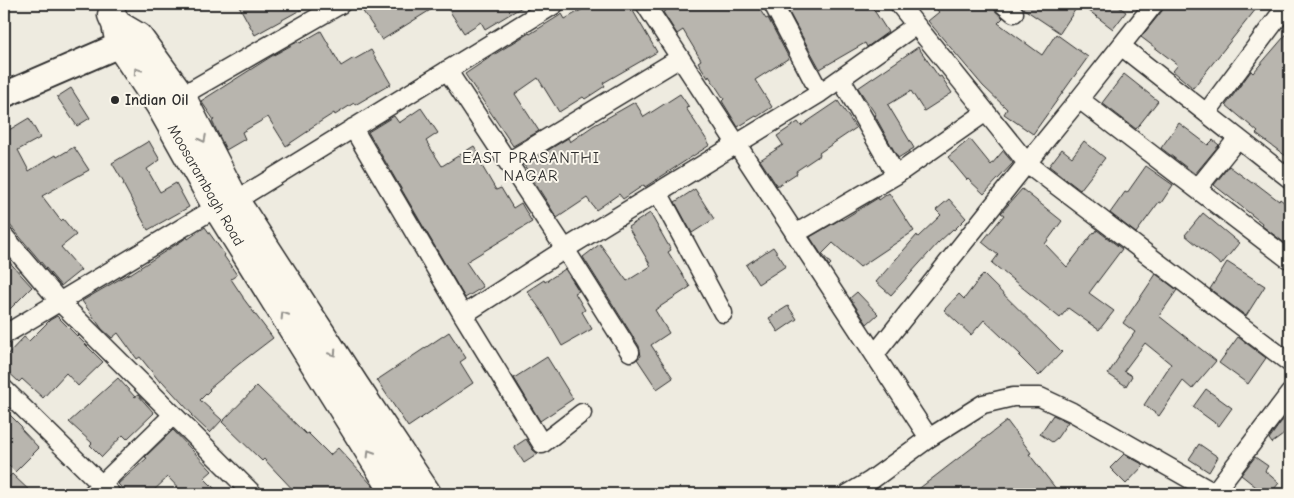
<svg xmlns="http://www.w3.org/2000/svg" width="1294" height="498" font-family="'Comic Neue',sans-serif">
  <rect width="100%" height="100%" fill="#eeebe0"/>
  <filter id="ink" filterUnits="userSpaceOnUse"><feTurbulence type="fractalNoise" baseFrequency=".02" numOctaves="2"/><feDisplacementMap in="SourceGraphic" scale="10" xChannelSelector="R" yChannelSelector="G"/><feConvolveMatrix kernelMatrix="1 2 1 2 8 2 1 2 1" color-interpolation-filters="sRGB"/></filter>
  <g filter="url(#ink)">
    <path fill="#b8b5ae" stroke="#2b2b2b" d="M238 4H311L255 35Z
      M358 4H440L382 40Z
      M445 4H527L485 29 481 22 464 33Z
      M592 4H629L657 52 603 83 605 86 585 99 583 97 559 112 538 78 515 94 539 131 513 146 465 74 495 54 529 33 530 34 562 14 565 19Z
      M677 4H756L766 19 768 18 789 58 755 80 772 107 757 117 756 116 738 127 722 101 724 99 709 76 708 78 698 62 701 60 683 30 677 34 663 12Z
      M792 4H870L888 32 867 47 865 43 820 69 786 7Z
      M932 4H988L1003 18 998 23 1042 55 1056 34 1088 57 1033 134 1004 114 1007 109 983 86 928 21 939 12Z
      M1019 4H1079L1060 33 1024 9Z
      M1080 4H1115L1126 12 1113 29Z
      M1166 4H1260L1193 88 1173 71 1178 65 1141 37 1162 11Z
      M1290 30V159L1256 134 1258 132 1226 105 1251 71 1253 73Z
      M321 31 341 66 354 58 355 59 371 50 391 84 355 105 354 103 335 115 334 113 309 129 310 130 286 146 268 117 242 132 245 139 226 150 212 121 214 120 201 101 272 56 299 41 300 43Z
      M918 47 939 77 941 76 952 93 924 111 911 91 888 105 914 148 898 158 875 116 876 115 858 88Z
      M1124 74 1158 101 1136 129 1102 103Z
      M71 88 90 118 77 126 57 97Z
      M680 94 689 107 686 108 710 145 645 187 644 185 623 199 619 194 596 210 587 198 557 218 524 165 568 138 570 142 593 126 635 102 644 117Z
      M838 101 856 128 819 153 820 155 796 171 797 173 777 186 760 160 783 145 777 136 798 122 801 126Z
      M421 108 438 133 426 141 442 166 474 146 485 163 482 166 496 190 501 188 513 208 521 203 532 222 466 262 483 287 465 298 368 132 394 116 399 123Z
      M29 118 40 138 18 150 29 171 56 155 57 157 74 147 89 170 42 196 61 221 63 219 76 235 61 247 81 270 61 286 4 218V133Z
      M1179 123 1208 145 1213 140 1219 145 1195 174 1161 148Z
      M970 139 991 165 1003 151 1013 163 984 194 968 179 967 180 948 157Z
      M149 141 160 160 147 169 160 192 176 183 189 207 148 230 123 184 124 183 112 163Z
      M1084 141 1105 158 1080 190 1049 166 1062 149 1072 157Z
      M1146 166 1173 185 1161 203 1159 202 1136 233 1110 213 1125 192 1127 193Z
      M1229 166 1252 183 1254 182 1279 201 1280 199 1290 207V247L1261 225 1262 223 1214 185Z
      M695 189 714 219 692 233 675 202Z
      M1022 189 1062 221 1045 244 1067 267 1094 232 1095 233 1097 230 1122 249 1089 293 1114 311 1099 330 1068 308 1060 318 992 263 998 255 982 242 1004 215 1001 213Z
      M889 193 914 231 860 267 833 243 822 254 831 264 829 266 810 237 841 219 842 220 878 198 879 200Z
      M949 199 966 218 954 230 953 229 938 243 891 295 876 282 917 235 918 237 941 215 936 210Z
      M650 213 671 250 668 252 690 287 655 310 669 333 651 345 673 378 657 389 637 359 641 356 639 346 583 257 600 244 627 281 651 266 628 227Z
      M1203 213 1239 243 1221 265 1185 235Z
      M205 227 225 255 224 256 237 275 231 279 243 297V298L273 338 239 364 209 389 210 390 200 400 222 420 210 433 191 415 192 414 162 381 160 382 140 357 137 359 118 333 112 338 102 329 82 301 130 273V274L183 240 187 237 188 239Z
      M773 247 786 266 758 284 746 265Z
      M4 256 32 287 4 315Z
      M1227 262 1265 286 1246 316 1210 289Z
      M565 269 579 291 575 293 585 310 582 312 592 329 562 346 543 313 527 291 544 280 545 282Z
      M983 274 1062 352 1039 376 1019 356 1021 355 984 320 971 335 944 310 959 294 964 299Z
      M1156 274 1177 290 1159 316 1216 361 1192 389 1183 381 1159 416 1144 405 1171 364 1145 343 1124 371 1132 376 1126 386 1108 374 1119 357 1118 356 1135 332 1123 323Z
      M857 292 878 314 867 324 850 298Z
      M788 306 797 319 778 332 769 318Z
      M57 316 103 362 78 386 66 373 43 398 22 379 19 382 4 368V358L24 337 29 341 50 320Z
      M449 332 466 358 460 362 473 383 408 427 377 380Z
      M1238 337 1266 358 1248 384 1219 363Z
      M547 357 573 399 540 421 514 378Z
      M118 378 135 397 138 395 154 413 127 439 123 435 102 457 90 445 92 443 69 422Z
      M257 386 306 434 308 433 330 455 338 448 372 485 378 494H297L264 459 262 461 222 422Z
      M1206 389 1232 408 1219 426 1193 407Z
      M4 409 22 427 21 429 39 448 15 472 4 461Z
      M1053 415 1068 422 1057 438 1052 442 1040 434Z
      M1285 419 1290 426V430L1272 443 1269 439 1281 422Z
      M1007 421 1031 453 1029 454 1060 494H912Z
      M173 430 212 471 204 478 220 494H184L168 477 150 494H128L118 484 147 458 145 457Z
      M526 439 533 450 538 454 524 463 514 447Z
      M1199 444 1218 457 1209 472 1189 459Z
      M1124 454 1144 465 1126 484 1110 468Z
      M1255 457 1268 466 1265 471 1279 483 1270 494H1265L1241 475Z
      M12 474 33 494H4V482Z"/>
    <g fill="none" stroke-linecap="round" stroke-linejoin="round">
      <g stroke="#2b2b2b" stroke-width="21">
        <path id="street" d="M645 4 929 438
          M773 4 820 93
          M899 4 1027 163 1290 363
          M1003 4 1014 13
          M1121 46 1290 179
          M447 70 565 249 630 352
          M841 79 896 175
          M1079 99 1287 258
          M172 100 181 96 341 4
          M1207 112 1288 4
          M353 128 463 315 542 444 582 413
          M508 162 680 58
          M1197 189 1238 138
          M658 192 723 313
          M235 201 555 4
          M795 234 896 175 986 112
          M4 236 60 302 253 494
          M463 315 565 249 820 93 916 25
          M4 335 217 207
          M875 354 1027 163 1079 99 1154 4
          M4 389 111 494
          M1214 493 1290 393
          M92 494 173 415
          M848 494 870 481 929 438 983 404 1013 397H1040L1072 412 1216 494"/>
      </g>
      <g stroke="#2b2b2b" stroke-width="28">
        <path id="secondary" d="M4 95 138 37"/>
      </g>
      <g stroke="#2b2b2b" stroke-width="31">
        <path id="primary" d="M112 15 116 24 120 45 160 105 217 207 396 494
          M116 24 138 37 181 96 235 201 355 386 427 494"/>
      </g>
      <use href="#street" stroke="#fbf7ec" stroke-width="18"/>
      <use href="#secondary" stroke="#fbf7ec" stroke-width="24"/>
      <use href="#primary" stroke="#fbf7ec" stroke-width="28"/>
    </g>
    <defs><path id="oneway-chevron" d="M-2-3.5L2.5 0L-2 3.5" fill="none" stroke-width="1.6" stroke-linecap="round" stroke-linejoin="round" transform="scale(1.25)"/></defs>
    <g stroke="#93918c">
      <use href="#oneway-chevron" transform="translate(137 71) rotate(-124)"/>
      <use href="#oneway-chevron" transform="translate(203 139) rotate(63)"/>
      <use href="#oneway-chevron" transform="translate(284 315) rotate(-122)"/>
      <use href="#oneway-chevron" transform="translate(333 353) rotate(57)"/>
      <use href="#oneway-chevron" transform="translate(370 453) rotate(-122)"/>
    </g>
  </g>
  <circle fill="#2b2b2b" stroke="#fbf7ec" stroke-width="2" cx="115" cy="100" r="5"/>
  <g text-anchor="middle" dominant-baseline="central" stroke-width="4" stroke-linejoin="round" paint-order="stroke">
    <g font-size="15" font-weight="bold" fill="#2b2b2b" stroke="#fbf7ec" text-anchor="start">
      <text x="125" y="100">Indian Oil</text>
    </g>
    <g font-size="15" fill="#2b2b2b" stroke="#fbf7ec">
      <text transform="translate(206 185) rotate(60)">Moosarambagh Road</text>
    </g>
    <g font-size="16" letter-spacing="1" fill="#2b2b2b" stroke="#fbf7ec">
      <text x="531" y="158">EAST PRASANTHI<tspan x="531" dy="18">NAGAR</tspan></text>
    </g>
  </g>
  <rect width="1294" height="498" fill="none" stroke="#fbf7ec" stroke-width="20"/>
  <rect x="10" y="10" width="1274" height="478" fill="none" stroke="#2b2b2b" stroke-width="2" filter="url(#ink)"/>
</svg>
